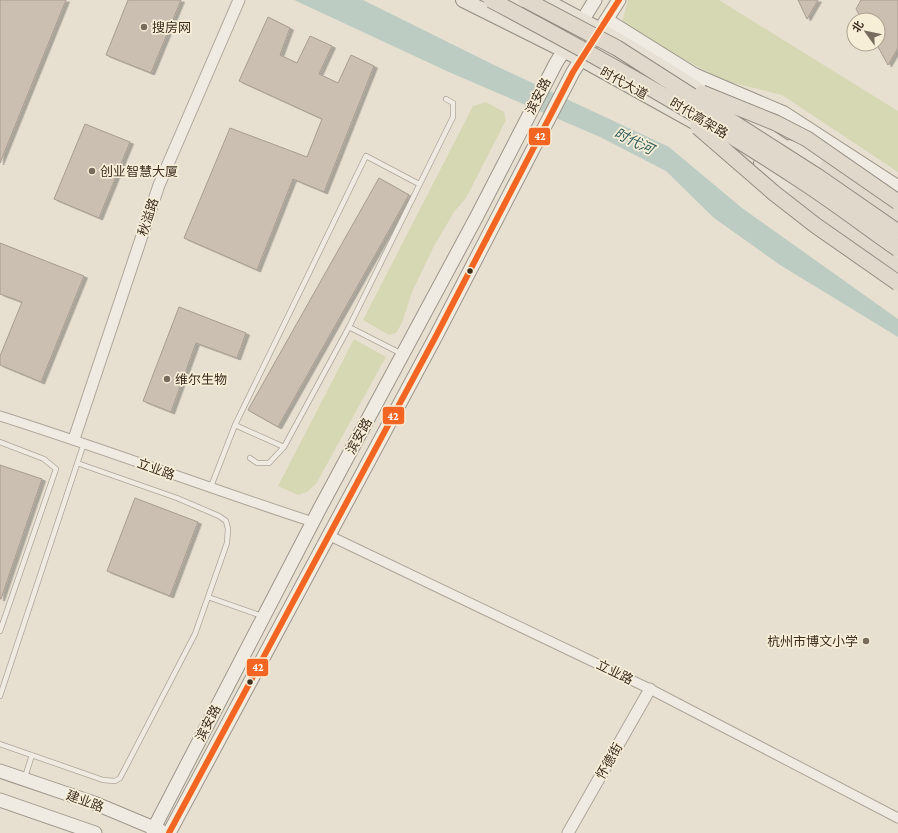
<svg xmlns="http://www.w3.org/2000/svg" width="898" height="833" font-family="'Crimson Pro','Noto Sans SC',serif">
  <defs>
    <filter id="shadow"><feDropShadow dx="3.5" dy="2" stdDeviation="0" flood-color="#0004"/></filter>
  </defs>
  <rect width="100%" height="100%" fill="#e7e0d1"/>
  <path fill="#d6d7b3" d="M628 0H719L898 111V172L782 95 725 81 621 27Z
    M486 102 504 112 506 120 466 198 454 212 433 248 412 292 402 323 396 333 389 335 363 320 473 106Z
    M354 339 386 357 316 484 307 492 298 495 278 486Z"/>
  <path fill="#bcccc2" d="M294 0H363L496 66 669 147 742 208 898 319V337L780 265 714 218 666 171 600 137 451 73Z"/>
  <path fill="#cbbfb2" stroke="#a89c90" filter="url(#shadow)" d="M0 0H66L0 163Z
    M128 0H181L151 73 106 55Z
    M798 0H818L807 19Z
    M861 0H898V48L888 65 878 47V20H862L856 9Z
    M268 17 290 28 280 55 297 63 310 36 332 46 319 74 338 83 351 55 374 66 324 192 293 179 257 270 184 238 230 128 307 157 322 119 239 81Z
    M85 124 130 142 99 218 54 199Z
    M379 178 409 195 278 427 248 410Z
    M0 243 84 276 41 382 0 365V356L22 302 0 294Z
    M179 307 246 333 237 358 196 343 171 412 143 401Z
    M0 465 42 479 1 599H0Z
    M135 498 198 522 170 596 107 571Z"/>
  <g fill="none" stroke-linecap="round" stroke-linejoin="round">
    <g stroke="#ada599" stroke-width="6">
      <path id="service" d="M349 327 402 354
        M235 425 284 447
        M0 442 44 459 56 469 0 631
        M250 458 257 463H269L284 447 349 327 453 117V103L446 99
        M210 489 235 425 366 156 419 184
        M208 597 262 616
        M0 696 84 443
        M0 744 103 780 115 781 120 778 195 634 227 543 228 529 226 521 219 516 177 498 77 463
        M25 777 32 755"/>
    </g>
    <g stroke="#ada599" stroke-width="11">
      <path id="minor" d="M0 416C105 449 208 488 313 522
        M328 535 650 689 898 818"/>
    </g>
    <g stroke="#ada599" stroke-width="13">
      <path id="tertiary" d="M74 439 159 185 239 0
        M568 833 650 689"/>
    </g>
    <g stroke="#9c958a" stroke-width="15">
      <path id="secondary" d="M607 20 695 75 784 113 898 187
        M0 771 94 803 161 831
        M0 800 95 833
        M153 833 154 828 319 510 477 216 556 63 595 0
        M169 833 436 336 573 72 619 0"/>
    </g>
    <g stroke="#928b80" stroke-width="16">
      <path id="primary" d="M463 0 581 59 705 128
        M544 0C632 44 713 99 795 154
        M789 147 805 153 827 167
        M761 163 780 185 789 191
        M785 179 898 258"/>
    </g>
    <g stroke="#928b80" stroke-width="17">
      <path id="trunk" d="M827 167 898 216
        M795 196 898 267"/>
    </g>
    <use href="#service" stroke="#efebe3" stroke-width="4.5"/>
    <use href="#minor" stroke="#efebe3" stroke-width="9"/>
    <use href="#tertiary" stroke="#efebe3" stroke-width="11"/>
    <use href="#secondary" stroke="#efebe3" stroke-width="13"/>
    <use href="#primary" stroke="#e6e1d4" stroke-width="14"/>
    <use href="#trunk" stroke="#e0d9cb" stroke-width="15"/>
    <g stroke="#928b80" stroke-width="17" stroke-linecap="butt">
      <path id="trunk-bridge" d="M491 0C599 57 707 118 809 186 839 206 868 228 898 249
        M526 0 617 48 817 176 898 232
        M702 93 776 123 807 139 898 202
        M698 127 774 193 815 225 898 283"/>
    </g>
    <use href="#trunk-bridge" stroke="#e0d9cb" stroke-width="15"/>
    <g stroke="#f7eed8" stroke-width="9">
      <path id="bus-1" d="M169 833 436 336 573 72 619 0"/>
    </g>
    <use href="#bus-1" stroke="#f26522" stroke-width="6"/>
  </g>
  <g fill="#786c5e" stroke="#f7eed8" stroke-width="1.5">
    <circle cx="144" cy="27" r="4"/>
    <circle cx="92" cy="171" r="4"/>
    <circle cx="167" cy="379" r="4"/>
    <circle cx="866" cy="641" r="4"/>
  </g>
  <g fill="#3d2e20" stroke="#f7eed8" stroke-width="1.5">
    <circle cx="470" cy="271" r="3.5"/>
    <circle cx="250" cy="682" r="3.5"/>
  </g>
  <g text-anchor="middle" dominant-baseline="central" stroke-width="3.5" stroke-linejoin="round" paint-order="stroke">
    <g font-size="13" fill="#3d2e20" stroke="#f7eed8" text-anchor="start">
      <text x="152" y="27">搜房网</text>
      <text x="100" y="171">创业智慧大厦</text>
      <text x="175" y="379">维尔生物</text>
      <text x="858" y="641" text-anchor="end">杭州市博文小学</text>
    </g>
    <g font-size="13" fill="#3d2e20" stroke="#f7eed8">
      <text transform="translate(624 83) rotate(29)">时代大道</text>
      <text transform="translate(538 96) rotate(-63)">滨安路</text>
      <text transform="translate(699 118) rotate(31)">时代高架路</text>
      <text transform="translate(148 217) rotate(-72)">秋溢路</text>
      <text transform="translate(359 436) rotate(-61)">滨安路</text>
      <text transform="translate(156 469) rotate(20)">立业路</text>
      <text transform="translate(615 672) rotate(26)">立业路</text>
      <text transform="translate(208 723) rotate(-63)">滨安路</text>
      <text transform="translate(609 761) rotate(-60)">怀德街</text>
      <text transform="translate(85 801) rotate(20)">建业路</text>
    </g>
    <g font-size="14" font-style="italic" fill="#2f5d5a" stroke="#f7eed8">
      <text transform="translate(634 141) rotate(26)">时代河</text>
    </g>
  </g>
  <g stroke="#f7eed8" stroke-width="1.5">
    <rect x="528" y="127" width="23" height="19" rx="4" fill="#f26522"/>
    <rect x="382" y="406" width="23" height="19" rx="4" fill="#f26522"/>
    <rect x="246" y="658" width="23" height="19" rx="4" fill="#f26522"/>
  </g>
  <g font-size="11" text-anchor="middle" font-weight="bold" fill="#fff">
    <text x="540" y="140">42</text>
    <text x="393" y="420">42</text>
    <text x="258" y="671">42</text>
  </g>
  <g transform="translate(866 32) rotate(303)"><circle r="19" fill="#f7eed8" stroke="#ada18e"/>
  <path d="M0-3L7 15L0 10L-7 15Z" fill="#786c5e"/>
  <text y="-6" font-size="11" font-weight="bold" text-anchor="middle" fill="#3d2e20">北</text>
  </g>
</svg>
